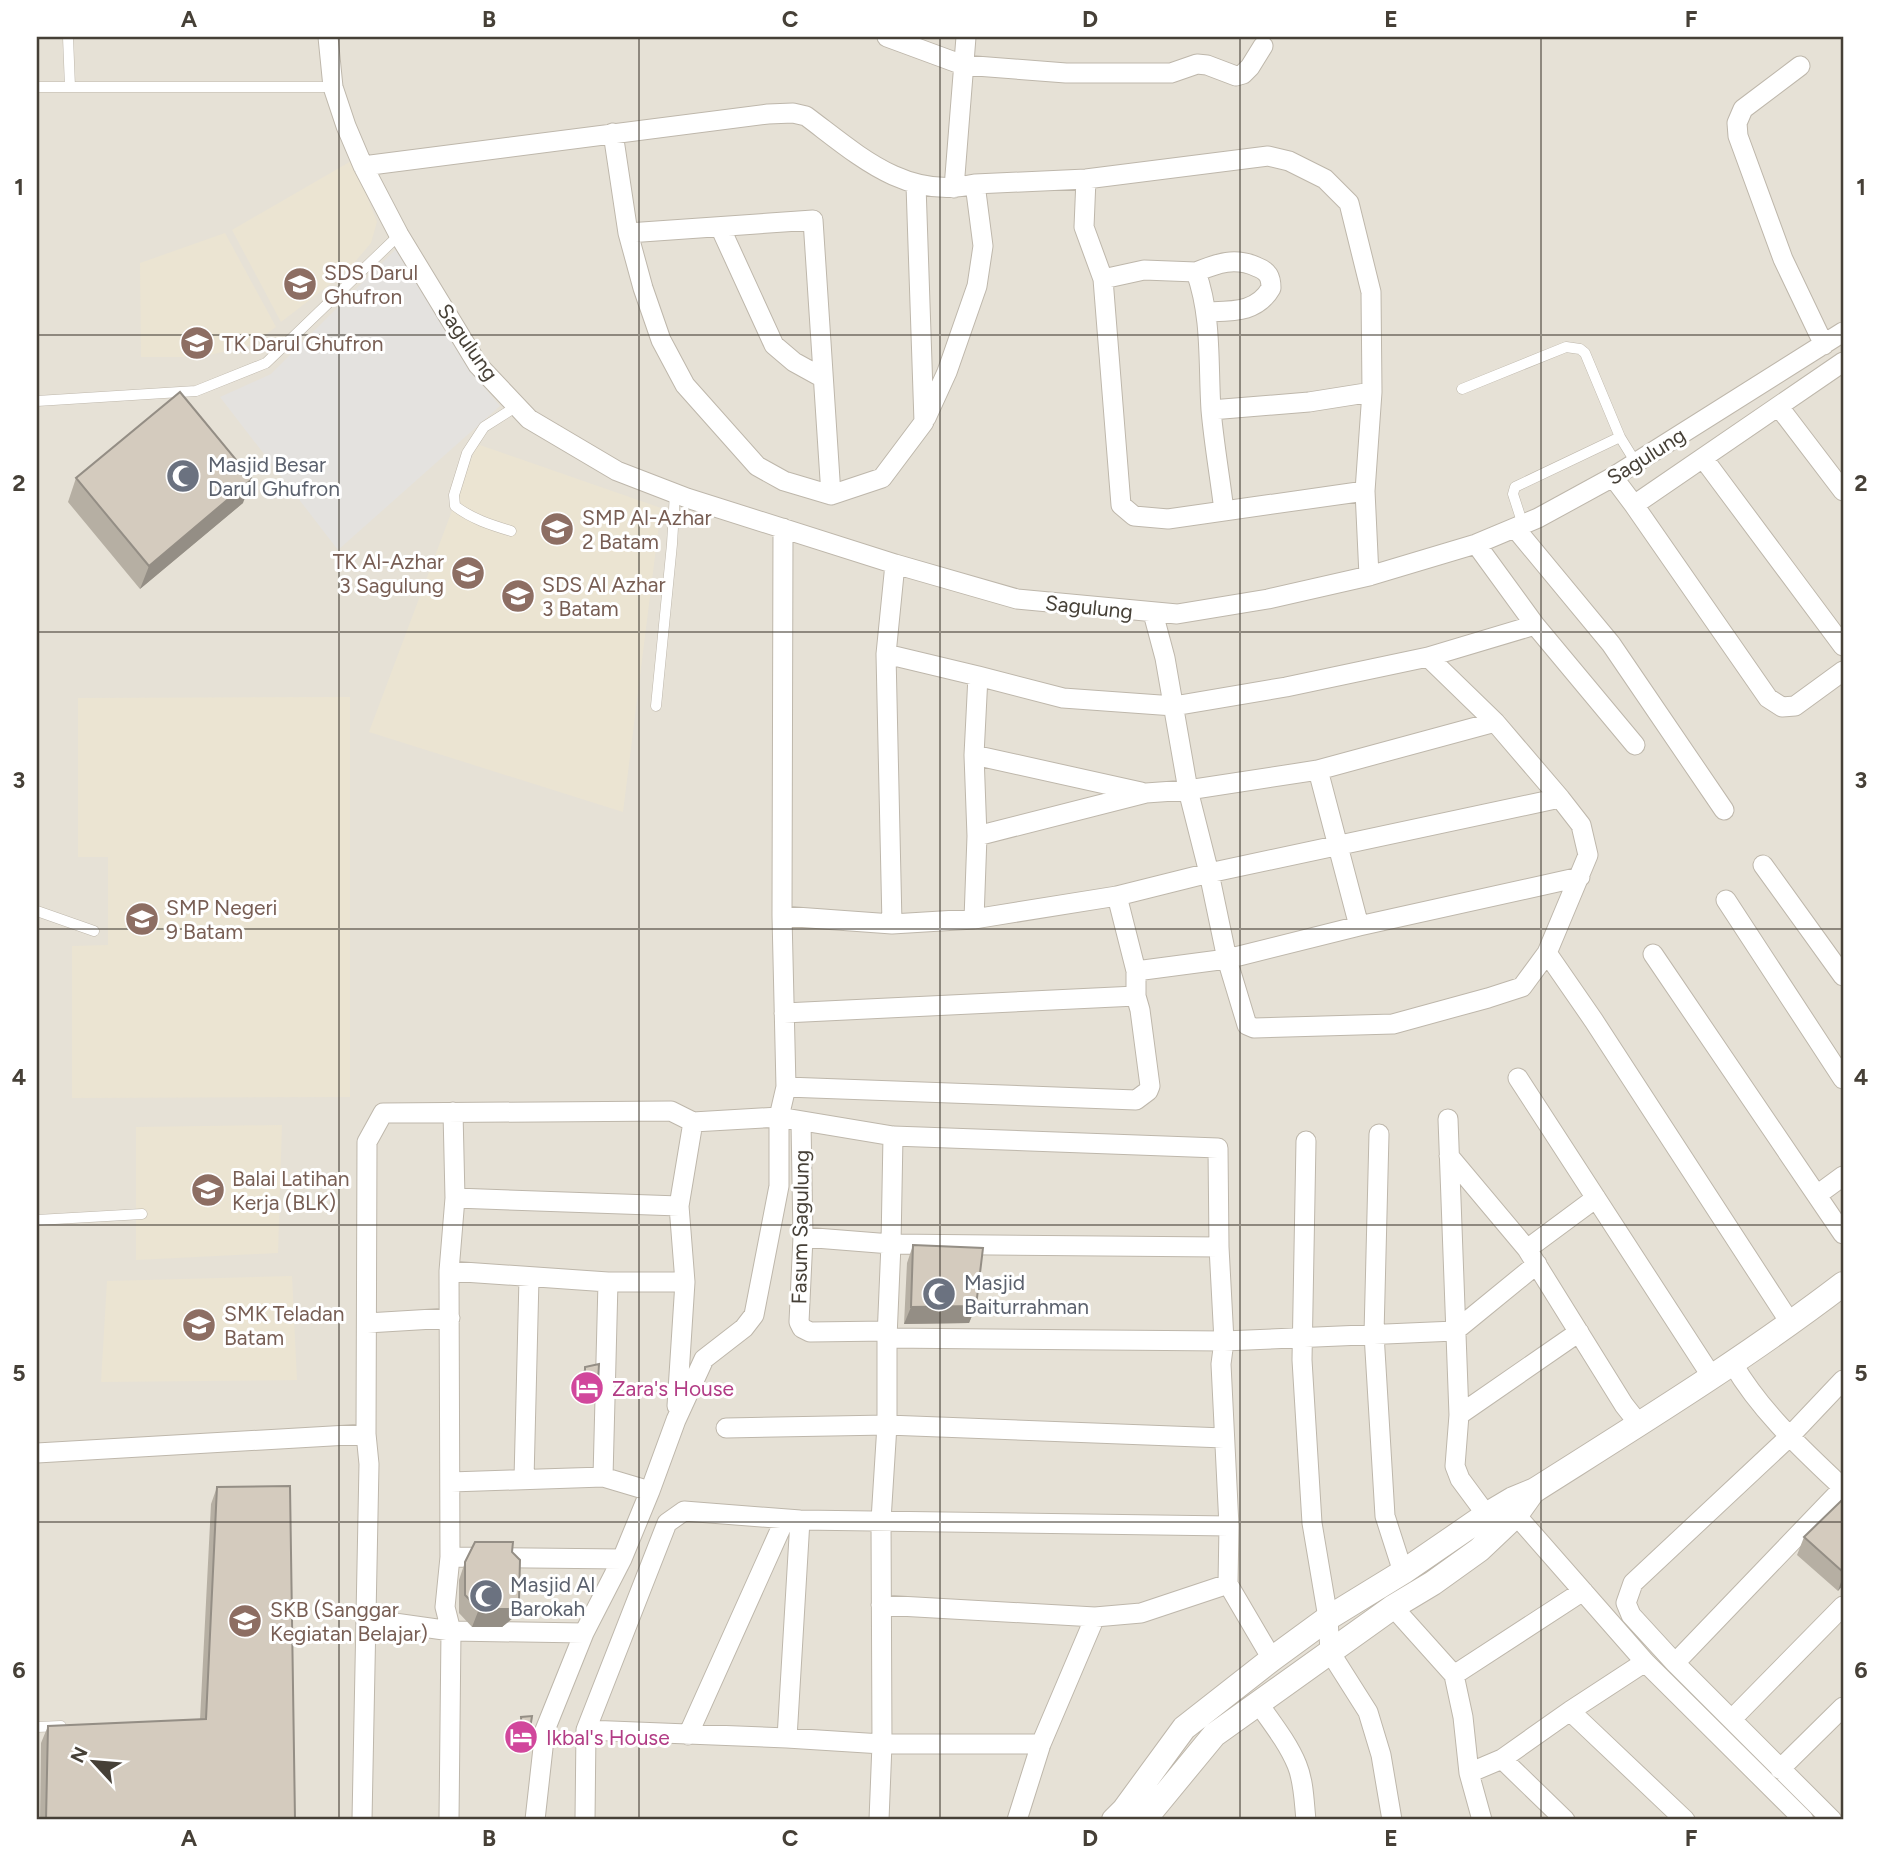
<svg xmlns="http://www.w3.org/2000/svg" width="1880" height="1857" font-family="Figtree,sans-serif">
  <rect width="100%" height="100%" fill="#f3efe8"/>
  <path fill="#e6e1d6" d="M37 37H1843V1820H37Z"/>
  <path fill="#ebe4d2" d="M353 160 377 222 371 243 347 271 281 322 232 230Z
    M225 233 276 327 252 345 201 357H141L140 263Z
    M477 444 661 508 623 812 369 732Z
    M350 697V1097L72 1098V946L108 945V857H78V698Z
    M282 1125 278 1253 136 1260V1127Z
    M292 1276 297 1380 101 1382 107 1281Z"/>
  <path fill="#e4e2df" d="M396 249 469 369 500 406 338 550 220 397 271 374Z"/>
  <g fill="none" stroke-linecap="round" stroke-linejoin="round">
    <g stroke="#beb7ab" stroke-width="11">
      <path id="service" d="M68 37 70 87
        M37 87H333
        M1462 389 1566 347 1580 349 1585 353 1620 437 1515 487 1513 494 1523 525
        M37 401 196 391 266 363 399 235
        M1620 437 1636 463
        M511 531C491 525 472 519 455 506L454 495 467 453 484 427 517 406
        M656 706 672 544 675 493
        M37 911 94 931
        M37 1220 142 1214
        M37 1727 61 1726"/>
    </g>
    <g stroke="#beb7ab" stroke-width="21">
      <path id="minor" d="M328 37 333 87 346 126 363 166 399 235 478 365 529 419 617 471 687 498 895 564 1017 599 1177 614 1268 599 1369 576 1476 544 1538 518 1613 477 1843 332
        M887 37 963 65 1066 73H1171L1197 64 1207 65 1236 76 1243 74 1250 67 1263 46
        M1800 66 1743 109 1737 123 1738 136 1783 259 1824 345
        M613 133 628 233 643 288 661 340 685 385 757 466 784 481 831 495 882 478 924 422 916 185
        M363 166 768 114 793 113 806 116C857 154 906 201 975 184L1086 179 1268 156 1289 161 1325 179 1349 203 1371 292 1372 392 1365 491 1369 576
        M1086 179 1084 227 1103 279 1121 505 1134 516 1168 519 1365 491
        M954 188 966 37
        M720 227 774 345 794 362 823 378
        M628 233 813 220 831 495
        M1196 272C1218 263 1235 257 1257 267 1268 271 1271 277 1271 288 1257 313 1232 311 1206 312
        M1103 279 1144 270 1196 272C1212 317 1208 363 1211 410 1214 444 1220 477 1224 511
        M1779 407 1843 491
        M1211 410 1309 402 1372 392
        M926 418 947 372 977 286 983 246 975 184
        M1703 458 1843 646
        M1613 477 1634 505 1768 698 1782 707 1795 706 1843 671
        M1634 505 1843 362
        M1515 528 1611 644 1724 810
        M1476 544 1535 625 1635 745
        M886 654 978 676 974 755 977 836 1146 793 1188 790 1318 770 1495 722
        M1428 657 1535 625
        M978 676 1063 698 1174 706 1286 687 1428 657 1495 722 1560 798 1581 825 1588 855 1547 953 1522 987 1488 998 1393 1024 1254 1028 1247 1025 1227 959 1209 873 1188 790 1165 658 1153 613
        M974 755 1141 792
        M1318 770 1359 926
        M1763 865 1843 976
        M1117 896 1209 873 1560 798
        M1726 900 1843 1079
        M782 916 892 924 974 919 1117 896 1136 971
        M974 919 977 836
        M892 924 886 654 895 564
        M1547 953 1594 1021 1791 1324
        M1653 954 1843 1234
        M784 1013 1136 996
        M1518 1078 1712 1377
        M786 1087 1136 1100 1148 1091 1150 1086 1140 1010 1136 996V971L1227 959 1359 926 1580 877
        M1448 1119 1459 1415 1455 1466 1460 1479 1494 1525
        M801 1122 803 1237 799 1322 802 1328 810 1332 888 1331
        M1379 1134 1374 1334 1385 1516 1403 1572
        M1306 1141 1302 1360 1312 1523 1328 1618 1330 1652 1368 1712 1381 1755 1392 1820
        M1449 1156 1527 1249 1624 1405 1639 1424
        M1817 1195 1843 1176
        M455 1198 679 1206
        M803 1237 891 1244 1219 1247
        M1527 1249 1596 1198
        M449 1271 608 1282H685
        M367 1323 450 1318
        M887 1338 1224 1341 1455 1331 1537 1264
        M1733 1364C1761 1412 1803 1450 1843 1488
        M677 1406 685 1282 679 1206 693 1122
        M1459 1415 1579 1332
        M726 1428 887 1425 1224 1438
        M37 1453 366 1434
        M603 1477 608 1282
        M524 1479 529 1278
        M451 1482 603 1477 650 1491
        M1509 1504 1516 1515 1645 1662 1804 1820
        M450 1557 622 1559
        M881 1605 1095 1617 1141 1613 1228 1584
        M1393 1607 1454 1675 1463 1717 1469 1773 1482 1820
        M366 1619 451 1631 584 1633
        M1675 1663 1843 1488
        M1454 1675 1583 1591
        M1258 1703C1272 1723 1288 1743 1297 1765 1304 1782 1304 1802 1306 1820
        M1570 1711 1685 1820
        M1732 1719 1843 1606
        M586 1730 787 1738 882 1744H1041
        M688 1735 785 1519
        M787 1738 800 1520
        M1502 1759 1565 1820
        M1780 1769 1843 1707
        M1469 1773 1502 1759 1570 1711 1645 1662
        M362 1820 369 1464 366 1434 367 1142 383 1113 671 1111 693 1122 779 1117 786 1087 782 916 783 528
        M449 1820 451 1631 445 1607 450 1557 449 1271 455 1198 453 1112
        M535 1820 545 1730 584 1633 622 1559 650 1491 676 1420 704 1359 744 1328 754 1315 779 1186V1117L893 1136 1218 1148 1219 1247 1224 1341 1221 1364 1229 1526 1228 1584 1272 1659
        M585 1820 586 1730 667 1523 684 1511 800 1520 1229 1526
        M879 1820 882 1744 881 1520 887 1425V1338L891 1244 893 1136
        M1017 1820 1041 1744 1095 1617
        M1832 1820 1675 1663 1631 1615 1626 1603 1633 1583 1789 1437 1843 1380"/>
    </g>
    <g stroke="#beb7ab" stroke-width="26">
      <path id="tertiary" d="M1114 1820 1124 1810 1184 1728 1272 1659 1328 1618 1403 1572 1486 1515 1513 1499 1535 1490C1639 1424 1745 1359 1843 1284
        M1144 1820 1214 1735 1393 1607 1433 1583 1479 1550 1516 1515 1531 1494"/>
    </g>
    <use href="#service" stroke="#fff" stroke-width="10"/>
    <use href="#minor" stroke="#fff" stroke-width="19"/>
    <use href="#tertiary" stroke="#fff" stroke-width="24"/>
  </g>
  <path fill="#b6afa3" d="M76 478 243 503 140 589 68 502Z
    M913 1245 976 1306 969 1323 904 1324 907 1263Z
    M585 1367 598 1383 593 1395 581 1396 580 1379Z
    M217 1487 295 1820H40L41 1743 48 1726 200 1720 211 1504Z
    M1843 1499V1585L1838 1591 1797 1555 1804 1537Z
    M512 1552 513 1618 502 1627H472L459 1613V1580L465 1562Z
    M521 1717 530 1729 526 1741H518L517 1729Z"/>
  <path fill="#948e85" d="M252 479 243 503 140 589 149 566Z
    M976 1306 969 1323 904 1324 911 1307Z
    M598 1383 593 1395 581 1396 585 1384Z
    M1843 1576V1585L1838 1591Z
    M519 1600 513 1618 502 1627H472L479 1609Z
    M522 1729H530L526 1741H518Z"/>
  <path fill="#d4cbbe" stroke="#948e85" stroke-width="2" d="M180 392 252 479 149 566 76 478Z
    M913 1245 983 1248 976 1306 911 1307Z
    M599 1364 598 1383 585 1384V1367Z
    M290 1486 295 1820H46L48 1726 206 1719 217 1487Z
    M1843 1499V1572L1804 1537Z
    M475 1542H513L512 1552 520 1560 519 1600 509 1609H479L465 1595V1562Z
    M532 1716 530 1729H522L521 1717Z"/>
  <path fill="none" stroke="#464037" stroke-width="2" stroke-opacity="0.55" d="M339 37V1820M639 37V1820M940 37V1820M1240 37V1820M1541 37V1820M37 335H1843M37 632H1843M37 929H1843M37 1225H1843M37 1522H1843"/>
  <defs>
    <g id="school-disc" transform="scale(1.75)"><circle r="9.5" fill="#8d6e63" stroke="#fff"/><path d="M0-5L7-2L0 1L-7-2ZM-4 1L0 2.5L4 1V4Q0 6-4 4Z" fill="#fff"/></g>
    <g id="mosque-disc" transform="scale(1.75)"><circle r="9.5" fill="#6b7280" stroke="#fff"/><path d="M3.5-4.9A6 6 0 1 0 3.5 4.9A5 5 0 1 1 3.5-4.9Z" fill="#fff"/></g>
    <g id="university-disc" transform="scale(1.75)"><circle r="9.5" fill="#8d6e63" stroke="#fff"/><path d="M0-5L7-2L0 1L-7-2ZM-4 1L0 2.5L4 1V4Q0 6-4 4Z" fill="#fff"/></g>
    <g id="hotel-disc" transform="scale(1.75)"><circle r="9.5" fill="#d1479c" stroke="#fff"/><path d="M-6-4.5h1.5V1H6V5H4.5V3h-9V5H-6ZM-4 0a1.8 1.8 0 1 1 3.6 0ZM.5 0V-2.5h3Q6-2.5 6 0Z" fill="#fff"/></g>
  </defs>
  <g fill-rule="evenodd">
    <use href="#school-disc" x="300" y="284"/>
    <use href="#school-disc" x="197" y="343"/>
    <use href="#mosque-disc" x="183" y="476"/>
    <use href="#school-disc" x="557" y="529"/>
    <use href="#school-disc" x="468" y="573"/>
    <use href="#school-disc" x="518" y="596"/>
    <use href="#school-disc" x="142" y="919"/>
    <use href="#university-disc" x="208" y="1190"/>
    <use href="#mosque-disc" x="939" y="1294"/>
    <use href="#university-disc" x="199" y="1325"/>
    <use href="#hotel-disc" x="587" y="1388"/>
    <use href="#mosque-disc" x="486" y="1596"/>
    <use href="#university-disc" x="245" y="1621"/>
    <use href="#hotel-disc" x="521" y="1737"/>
  </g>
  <g text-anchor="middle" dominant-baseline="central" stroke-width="6" stroke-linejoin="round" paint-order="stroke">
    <g font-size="21" fill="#785e54" stroke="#fff" text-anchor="start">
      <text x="324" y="272">SDS Darul<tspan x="324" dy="24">Ghufron</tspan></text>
      <text x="222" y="343">TK Darul Ghufron</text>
      <text x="582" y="517">SMP Al-Azhar<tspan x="582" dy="24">2 Batam</tspan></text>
      <text x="444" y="561" text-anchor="end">TK Al-Azhar<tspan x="444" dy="24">3 Sagulung</tspan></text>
      <text x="542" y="584">SDS Al Azhar<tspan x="542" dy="24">3 Batam</tspan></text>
      <text x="166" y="907">SMP Negeri<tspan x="166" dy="24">9 Batam</tspan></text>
      <text x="232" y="1178">Balai Latihan<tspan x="232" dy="24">Kerja (BLK)</tspan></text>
      <text x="224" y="1313">SMK Teladan<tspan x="224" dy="24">Batam</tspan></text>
      <text x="270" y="1609">SKB (Sanggar<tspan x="270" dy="24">Kegiatan Belajar)</tspan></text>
    </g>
    <g font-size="21" fill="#464037" stroke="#fff">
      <text transform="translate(468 342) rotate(55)">Sagulung</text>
      <text transform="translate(1646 456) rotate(-32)">Sagulung</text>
      <text transform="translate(1089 607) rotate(6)">Sagulung</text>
      <text transform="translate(800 1227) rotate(-89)">Fasum Sagulung</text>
    </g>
    <g font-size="21" fill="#5b616d" stroke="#fff" text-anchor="start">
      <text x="208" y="464">Masjid Besar<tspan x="208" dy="24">Darul Ghufron</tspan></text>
      <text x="964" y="1282">Masjid<tspan x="964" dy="24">Baiturrahman</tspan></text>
      <text x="510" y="1584">Masjid Al<tspan x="510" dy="24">Barokah</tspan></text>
    </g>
    <g font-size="21" fill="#b23c85" stroke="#fff" text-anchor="start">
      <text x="612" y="1388">Zara's House</text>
      <text x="546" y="1737">Ikbal's House</text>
    </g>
  </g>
  <rect width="1880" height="1857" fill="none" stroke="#ffffff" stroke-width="77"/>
  <g transform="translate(94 1762) rotate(296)" stroke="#ffffff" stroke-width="5" paint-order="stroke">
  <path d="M0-5L12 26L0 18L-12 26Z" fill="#464037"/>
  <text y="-10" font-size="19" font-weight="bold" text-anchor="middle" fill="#464037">N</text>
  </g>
  <rect x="38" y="38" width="1804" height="1780" fill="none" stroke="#464037" stroke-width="2.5"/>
  <g font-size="23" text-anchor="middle" font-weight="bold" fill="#464037">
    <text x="189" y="27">A</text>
    <text x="489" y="27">B</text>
    <text x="790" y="27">C</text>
    <text x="1090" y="27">D</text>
    <text x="1391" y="27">E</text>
    <text x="1691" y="27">F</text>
    <text x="19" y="195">1</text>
    <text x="1861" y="195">1</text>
    <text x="19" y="491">2</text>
    <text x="1861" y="491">2</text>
    <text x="19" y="788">3</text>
    <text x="1861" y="788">3</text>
    <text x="19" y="1085">4</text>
    <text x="1861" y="1085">4</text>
    <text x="19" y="1381">5</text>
    <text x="1861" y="1381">5</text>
    <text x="19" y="1678">6</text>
    <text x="1861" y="1678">6</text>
    <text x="189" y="1846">A</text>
    <text x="489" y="1846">B</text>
    <text x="790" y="1846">C</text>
    <text x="1090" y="1846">D</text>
    <text x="1391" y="1846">E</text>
    <text x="1691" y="1846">F</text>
  </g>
</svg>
